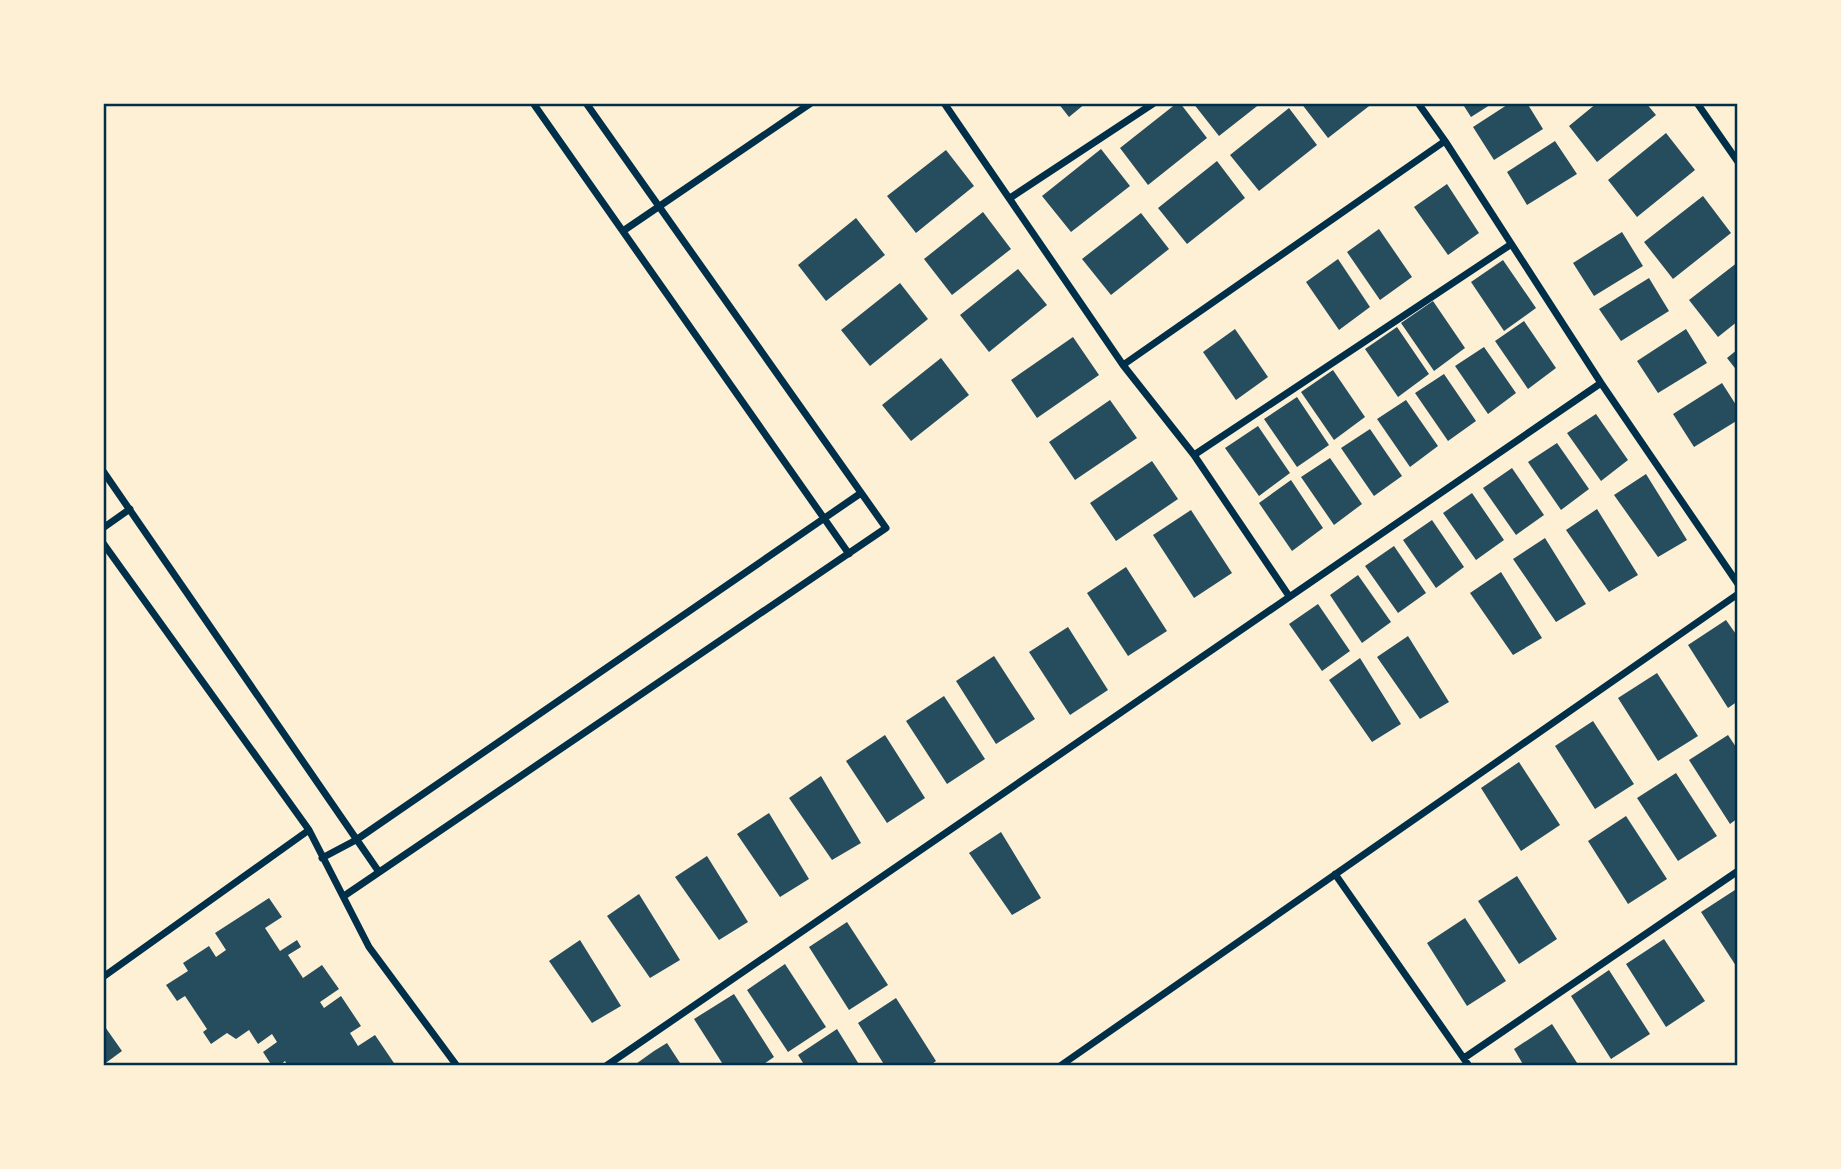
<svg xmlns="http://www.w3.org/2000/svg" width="1841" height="1169" font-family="'DejaVu Sans',sans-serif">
  <rect width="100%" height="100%" fill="#fdf0d5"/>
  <path fill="#264d5e" d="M1058 103H1086L1069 117Z
    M1177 103H1180L1207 138 1148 185 1120 148Z
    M1193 103H1261L1219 136Z
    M1301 103H1373L1328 138Z
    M1462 103H1493L1471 117Z
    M1510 103H1527L1543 129 1494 160 1473 127Z
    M1597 103H1646L1656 115 1597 162 1569 126Z
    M1289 108 1317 145 1259 191 1230 155Z
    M1666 133 1695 170 1637 217 1608 180Z
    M1555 141 1577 174 1527 205 1507 172Z
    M1101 149 1130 186 1071 232 1042 196Z
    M946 150 974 186 916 233 887 196Z
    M1217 161 1245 198 1187 244 1158 208Z
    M1447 184 1479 233 1448 255 1414 207Z
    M1703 196 1731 233 1673 279 1644 242Z
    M983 212 1011 249 952 295 924 259Z
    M1141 213 1169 249 1111 295 1082 259Z
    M856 218 885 255 826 301 798 265Z
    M1379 229 1412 277 1380 300 1347 252Z
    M1622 232 1643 266 1594 296 1573 263Z
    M1338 259 1370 307 1339 330 1306 282Z
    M1503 260 1536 308 1504 331 1471 282Z
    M1738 262V321L1718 337 1689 300Z
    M1018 269 1047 305 989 352 960 315Z
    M1649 278 1669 311 1621 341 1599 309Z
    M900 283 928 319 870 366 841 330Z
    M1433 301 1465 348 1434 371 1401 323Z
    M1524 321 1556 368 1528 389 1495 341Z
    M1397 327 1429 374 1398 397 1365 349Z
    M1235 329 1268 377 1236 400 1203 352Z
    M1686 329 1707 363 1658 393 1637 361Z
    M1073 337 1099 375 1037 418 1011 380Z
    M1484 347 1516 393 1488 414 1455 366Z
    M1738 349V372L1727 358Z
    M941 358 969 395 911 441 882 405Z
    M1333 370 1365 417 1334 440 1301 392Z
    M1444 374 1476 421 1448 441 1415 393Z
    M1722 383 1738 408V420L1694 447 1673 414Z
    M1297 397 1329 445 1297 467 1264 419Z
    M1110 400 1137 438 1075 480 1049 442Z
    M1406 400 1438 446 1410 467 1377 419Z
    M1596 414 1628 460 1601 481 1567 433Z
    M1258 426 1290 473 1259 496 1225 448Z
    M1370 429 1402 476 1374 496 1341 448Z
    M1557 443 1589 489 1561 510 1528 462Z
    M1330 458 1362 504 1334 525 1301 477Z
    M1152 461 1178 499 1116 541 1090 503Z
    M1512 468 1544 515 1516 535 1483 488Z
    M1646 474 1687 540 1658 557 1614 495Z
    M1291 480 1323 528 1292 551 1259 503Z
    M1472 493 1504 540 1476 560 1443 513Z
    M1597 509 1638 575 1609 592 1566 530Z
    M1191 510 1232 573 1194 598 1153 535Z
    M1432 520 1464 567 1436 588 1403 540Z
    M1545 538 1586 604 1556 622 1513 559Z
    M1394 546 1426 593 1398 613 1365 566Z
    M1126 567 1167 631 1128 656 1087 593Z
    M1501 572 1542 638 1513 655 1470 593Z
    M1358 575 1391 622 1362 643 1330 595Z
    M1318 604 1350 651 1322 671 1289 624Z
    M1726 620 1738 637V701L1728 708 1688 645Z
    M1068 627 1108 690 1070 715 1029 652Z
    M1408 636 1449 702 1420 719 1377 657Z
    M994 656 1035 719 996 744 956 681Z
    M1360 658 1401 724 1372 742 1329 680Z
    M1657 673 1698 736 1658 761 1618 698Z
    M944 696 985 759 947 784 906 721Z
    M1593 721 1634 784 1595 809 1555 746Z
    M885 735 925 798 887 823 846 761Z
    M1728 735 1738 750V818L1730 824 1689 760Z
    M1519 762 1560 825 1521 851 1481 788Z
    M1676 773 1717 836 1678 861 1637 798Z
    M821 776 861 843 832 860 789 798Z
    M769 813 809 879 780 897 737 834Z
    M1626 816 1667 879 1628 904 1588 841Z
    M1001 832 1041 898 1012 915 969 853Z
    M707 856 748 922 719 940 675 877Z
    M1517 876 1557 939 1519 964 1478 901Z
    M1738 888V969L1701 912Z
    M639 894 680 960 650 978 607 916Z
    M269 898 282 917 265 928 280 951 297 940 301 947 288 955 303 978 322 965 339 989 320 1002 324 1008 341 996 361 1026 350 1033 358 1046 375 1035 396 1066H288L285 1061 279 1066H272L263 1052 277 1042 272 1034 258 1044 249 1030 236 1039 227 1033 211 1044 203 1032 207 1029 185 996 177 1001 166 985 188 971 183 963 209 946 216 957 226 950 215 933Z
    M1465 918 1506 981 1467 1006 1427 943Z
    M847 922 888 985 849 1010 809 947Z
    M1664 939 1705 1001 1666 1027 1626 964Z
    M580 940 621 1006 592 1023 549 961Z
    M785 964 826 1027 788 1052 747 990Z
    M1609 970 1650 1034 1611 1059 1571 996Z
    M734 994 774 1057 761 1066H724L694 1019Z
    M896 998 936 1061 929 1066H885L858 1023Z
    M103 1024 122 1051 103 1065Z
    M1552 1024 1579 1066H1524L1514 1049Z
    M837 1029 860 1066H805L798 1055Z
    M667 1043 682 1066H633L654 1051Z"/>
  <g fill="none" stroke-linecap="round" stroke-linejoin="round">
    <path stroke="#003049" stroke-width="7" d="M533 103 849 554
      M944 103 1123 365 1194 455 1289 596
      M1418 103 1445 141 1601 383 1738 584
      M1697 103 1738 162
      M1010 198 1154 103
      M623 231 811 103
      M1123 365 1445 141
      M1194 455 1510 245
      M103 471 379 872
      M103 528 130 509
      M103 543 309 830 369 947 457 1066
      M322 858 356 840 861 493
      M1335 874 1469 1066
      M344 896 886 528 586 103
      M103 977 309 830
      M1464 1058 1738 871
      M606 1066 1601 383
      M1060 1066 1738 594"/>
  </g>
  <rect width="1841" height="1169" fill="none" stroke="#fdf0d5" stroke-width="210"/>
  <rect x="105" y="105" width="1631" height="959" fill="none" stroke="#003049" stroke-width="2.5"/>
</svg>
